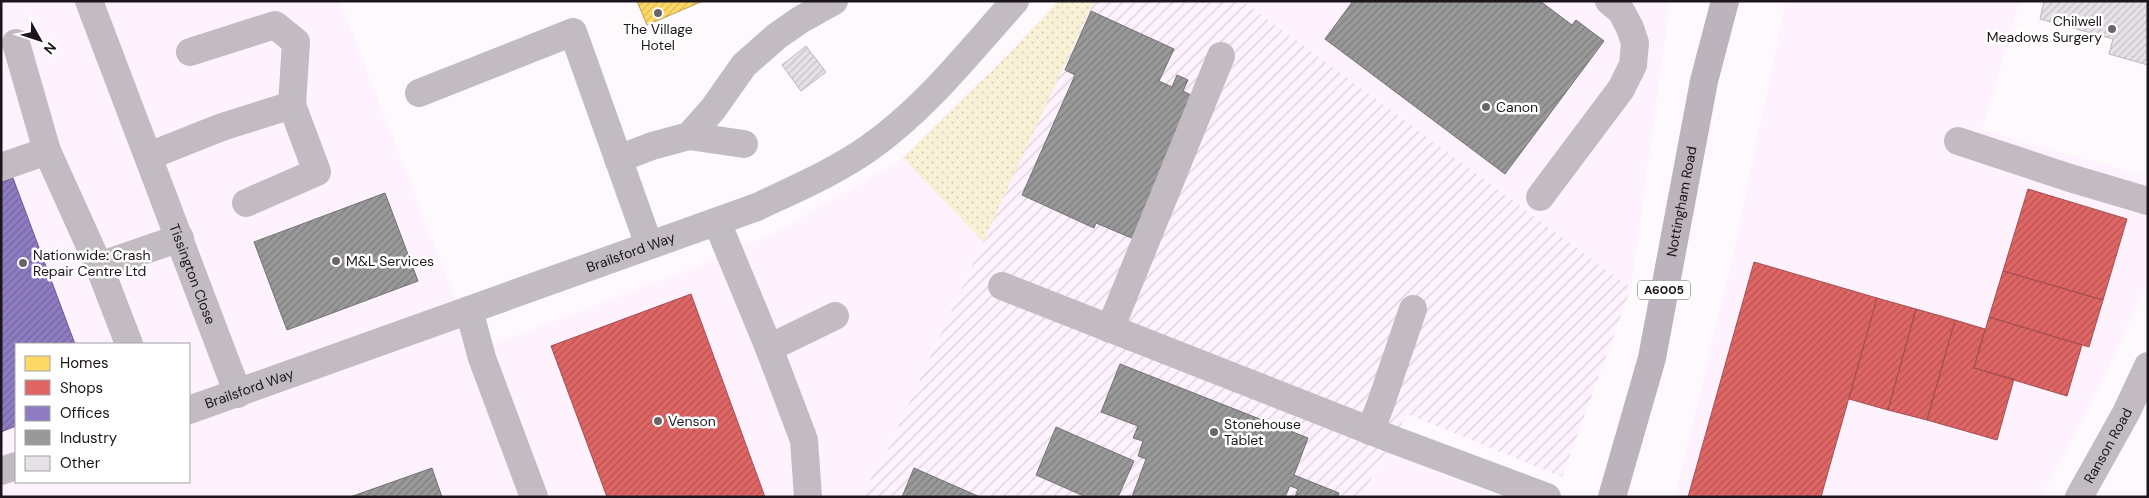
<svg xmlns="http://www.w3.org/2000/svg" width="2149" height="498" font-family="'DM Sans',sans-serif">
  <defs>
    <pattern id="industrial-furrows" width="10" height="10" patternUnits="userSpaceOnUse" patternTransform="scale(1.25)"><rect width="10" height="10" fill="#fef2fe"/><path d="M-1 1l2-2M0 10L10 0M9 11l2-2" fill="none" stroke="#d9cfd9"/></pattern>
    <pattern id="grass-dots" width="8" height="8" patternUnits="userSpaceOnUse" patternTransform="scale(1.25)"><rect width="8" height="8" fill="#f8f1d6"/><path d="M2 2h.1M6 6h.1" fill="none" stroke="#d4ceb7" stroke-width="1.8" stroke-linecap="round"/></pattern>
    <pattern id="homes-hatch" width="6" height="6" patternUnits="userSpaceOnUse" patternTransform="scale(1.25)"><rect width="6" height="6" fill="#ffd966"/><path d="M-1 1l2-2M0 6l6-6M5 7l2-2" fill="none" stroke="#daba58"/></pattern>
    <pattern id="shops-hatch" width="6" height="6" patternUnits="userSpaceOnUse" patternTransform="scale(1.25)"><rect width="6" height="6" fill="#e06666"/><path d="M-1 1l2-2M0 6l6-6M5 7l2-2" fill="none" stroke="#b55353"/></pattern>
    <pattern id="offices-hatch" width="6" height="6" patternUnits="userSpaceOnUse" patternTransform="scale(1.25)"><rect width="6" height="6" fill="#8e7cc3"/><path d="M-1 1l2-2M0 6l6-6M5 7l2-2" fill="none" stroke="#73659e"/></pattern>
    <pattern id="industry-hatch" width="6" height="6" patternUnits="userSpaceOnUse" patternTransform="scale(1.25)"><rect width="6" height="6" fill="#999"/><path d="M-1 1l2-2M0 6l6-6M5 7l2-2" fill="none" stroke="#7c7c7c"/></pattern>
    <pattern id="building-hatch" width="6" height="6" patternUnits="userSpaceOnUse" patternTransform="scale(1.25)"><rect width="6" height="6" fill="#e6e1e6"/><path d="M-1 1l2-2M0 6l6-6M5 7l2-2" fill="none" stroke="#c5c0c5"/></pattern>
  </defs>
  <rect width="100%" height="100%" fill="#fdf9fd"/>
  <path fill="#fef2fe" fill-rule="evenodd" d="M1 1H340L475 351 696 267 784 228 903 158 983 242 886 454 860 497H1ZM16 344H189V482H16Z
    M1243 1H1670L1631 288 1330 65Z
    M1786 1H2020L1982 130 2148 177V282L2093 400 2041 497H1675L1733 257Z
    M1388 451 1499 497H1361Z"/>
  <path fill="url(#industrial-furrows)" d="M1058 1H1243L1631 288 1562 477 1407 414 1361 497H860L886 454 983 242 903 158 1015 48Z"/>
  <path fill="url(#grass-dots)" d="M1058 1H1094L983 242 903 158 1015 48Z"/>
  <path fill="url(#homes-hatch)" stroke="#bb9e50" d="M637 1H703L647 25Z"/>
  <path fill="url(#shops-hatch)" stroke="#a54e50" d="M2028 189 2127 219 2103 300 2003 271Z
    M1754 262 1877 298 1821 497H1688Z
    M2003 271 2103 300 2089 347 1989 317Z
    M691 294 765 497H607L551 346Z
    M1877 298 1916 309 1888 410 1849 399Z
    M1916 309 1955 320 1927 420 1888 410Z
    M1989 317 2082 345 2067 396 1974 368Z
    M1955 320 1985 329 1974 368 2014 379 1997 440 1927 420Z"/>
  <path fill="url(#offices-hatch)" stroke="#6c5d91" d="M13 178 75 344H16V426L1 432V182Z"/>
  <path fill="url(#industry-hatch)" stroke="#747274" d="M1353 1H1540L1572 25 1576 20 1604 41 1505 174 1325 39Z
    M1091 11 1174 49 1159 81 1172 87 1177 75 1188 80 1183 91 1197 98 1134 239 1096 223 1094 228 1022 195 1075 75 1065 70Z
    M385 193 418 281 287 330 254 242Z
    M1120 364 1308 438 1294 475 1339 493 1338 497H1295L1298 489 1290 486 1285 497H1132L1146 459 1138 456 1143 441 1133 438 1138 426 1101 412Z
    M1056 427 1134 461 1118 497H1086L1036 475Z
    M432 468 442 497H350Z
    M914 468 980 497H902Z"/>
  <path fill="url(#building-hatch)" stroke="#bcb8bc" d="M2044 1H2148V65L2109 54 2113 39 2040 19Z
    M806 46 826 72 801 91 782 65Z"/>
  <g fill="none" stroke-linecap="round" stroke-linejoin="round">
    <g stroke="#c2bcc2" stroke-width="28">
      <path id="s1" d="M89 1 238 394"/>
      <path d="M16 43 47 151 99 266 129 344"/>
      <path d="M190 52 275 25 296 42 292 105 317 172 246 203"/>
      <path d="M419 93 573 32 649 245"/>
      <path d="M689 136 744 144"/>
      <path d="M1958 141 2070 178 2148 201"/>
      <path d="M149 156 222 127 292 105"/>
      <path d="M618 159 652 146 689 136 713 109 744 65 777 36 800 20 834 1"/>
      <path d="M1 167 47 151"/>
      <path d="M1540 197 1621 89 1633 65 1635 43 1630 28 1621 11 1609 1"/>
      <path d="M717 222 769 348 804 440 808 497"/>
      <path d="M99 266 180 238"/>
      <path d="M1002 286 1394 440 1547 497"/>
      <path d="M469 310 482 358 534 497"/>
      <path d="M1110 329 1221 56"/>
      <path d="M769 348 835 316"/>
      <path id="s2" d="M189 410 757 207C795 189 835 172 869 148 926 108 969 52 1015 1"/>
      <path d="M1370 431 1380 406 1413 309"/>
      <path d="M1 471 16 466"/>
      <path id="s3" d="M2079 497 2126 413 2148 366"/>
    </g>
    <path stroke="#bcb3bc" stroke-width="28" id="s4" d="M1612 497 1652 358 1704 81 1725 1"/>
  </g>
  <g fill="#6b656b" stroke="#fff" stroke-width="2">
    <circle cx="658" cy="13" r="5"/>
    <circle cx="2112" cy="29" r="5"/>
    <circle cx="1486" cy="107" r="5"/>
    <circle cx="336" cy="261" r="5"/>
    <circle cx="23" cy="263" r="5"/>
    <circle cx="658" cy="421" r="5"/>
    <circle cx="1214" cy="432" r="5"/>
  </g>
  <g text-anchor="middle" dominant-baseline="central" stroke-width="5" stroke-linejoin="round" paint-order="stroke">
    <rect fill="#fff" stroke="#605c60" stroke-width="1" x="1638" y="280.5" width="52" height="19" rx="4"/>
    <g font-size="12" font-weight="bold" fill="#1c161c">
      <text x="1664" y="290">A6005</text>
    </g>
    <g font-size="14" fill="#1c161c" stroke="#fff" text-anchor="start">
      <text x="2102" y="21" text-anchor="end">Chilwell<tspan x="2102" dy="16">Meadows Surgery</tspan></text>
      <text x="658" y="29" text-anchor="middle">The Village<tspan x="658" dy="16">Hotel</tspan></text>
      <text x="1496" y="107">Canon</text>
      <text x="33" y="255">Nationwide: Crash<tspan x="33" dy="16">Repair Centre Ltd</tspan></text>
      <text x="346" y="261">M&amp;L Services</text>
      <text x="668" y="421">Venson</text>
      <text x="1224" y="424">Stonehouse<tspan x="1224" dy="16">Tablet</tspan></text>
    </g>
    <g font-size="14" fill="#1c161c" stroke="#fff">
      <text stroke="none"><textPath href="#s4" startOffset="304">Nottingham Road</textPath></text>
      <text stroke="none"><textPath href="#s2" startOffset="469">Brailsford Way</textPath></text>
      <text stroke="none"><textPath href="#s1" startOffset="292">Tissington Close</textPath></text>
      <text stroke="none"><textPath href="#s2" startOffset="64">Brailsford Way</textPath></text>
      <text stroke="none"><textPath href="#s3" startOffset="59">Ranson Road</textPath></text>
    </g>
  </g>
  <rect width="2149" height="498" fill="none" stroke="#1c161c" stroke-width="5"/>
  <rect x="15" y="343" width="175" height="140" fill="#ffffff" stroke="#a4a2a4"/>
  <rect x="25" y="356" width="25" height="15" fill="#ffd966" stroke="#a4a2a4"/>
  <text x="60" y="368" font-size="15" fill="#1c161c">Homes</text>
  <rect x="25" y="380" width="25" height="15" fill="#e06666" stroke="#a4a2a4"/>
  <text x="60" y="393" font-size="15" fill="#1c161c">Shops</text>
  <rect x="25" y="406" width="25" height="15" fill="#8e7cc3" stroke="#a4a2a4"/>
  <text x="60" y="418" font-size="15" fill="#1c161c">Offices</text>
  <rect x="25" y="430" width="25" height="15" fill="#999999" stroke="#a4a2a4"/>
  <text x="60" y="443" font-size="15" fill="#1c161c">Industry</text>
  <rect x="25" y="456" width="25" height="15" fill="#e6e1e6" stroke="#a4a2a4"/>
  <text x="60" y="468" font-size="15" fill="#1c161c">Other</text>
  <g transform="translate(40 40) rotate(130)" stroke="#ffffff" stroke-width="4" paint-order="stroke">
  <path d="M0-4L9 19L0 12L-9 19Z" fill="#1c161c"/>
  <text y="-8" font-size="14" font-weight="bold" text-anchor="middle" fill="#1c161c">N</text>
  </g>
</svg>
